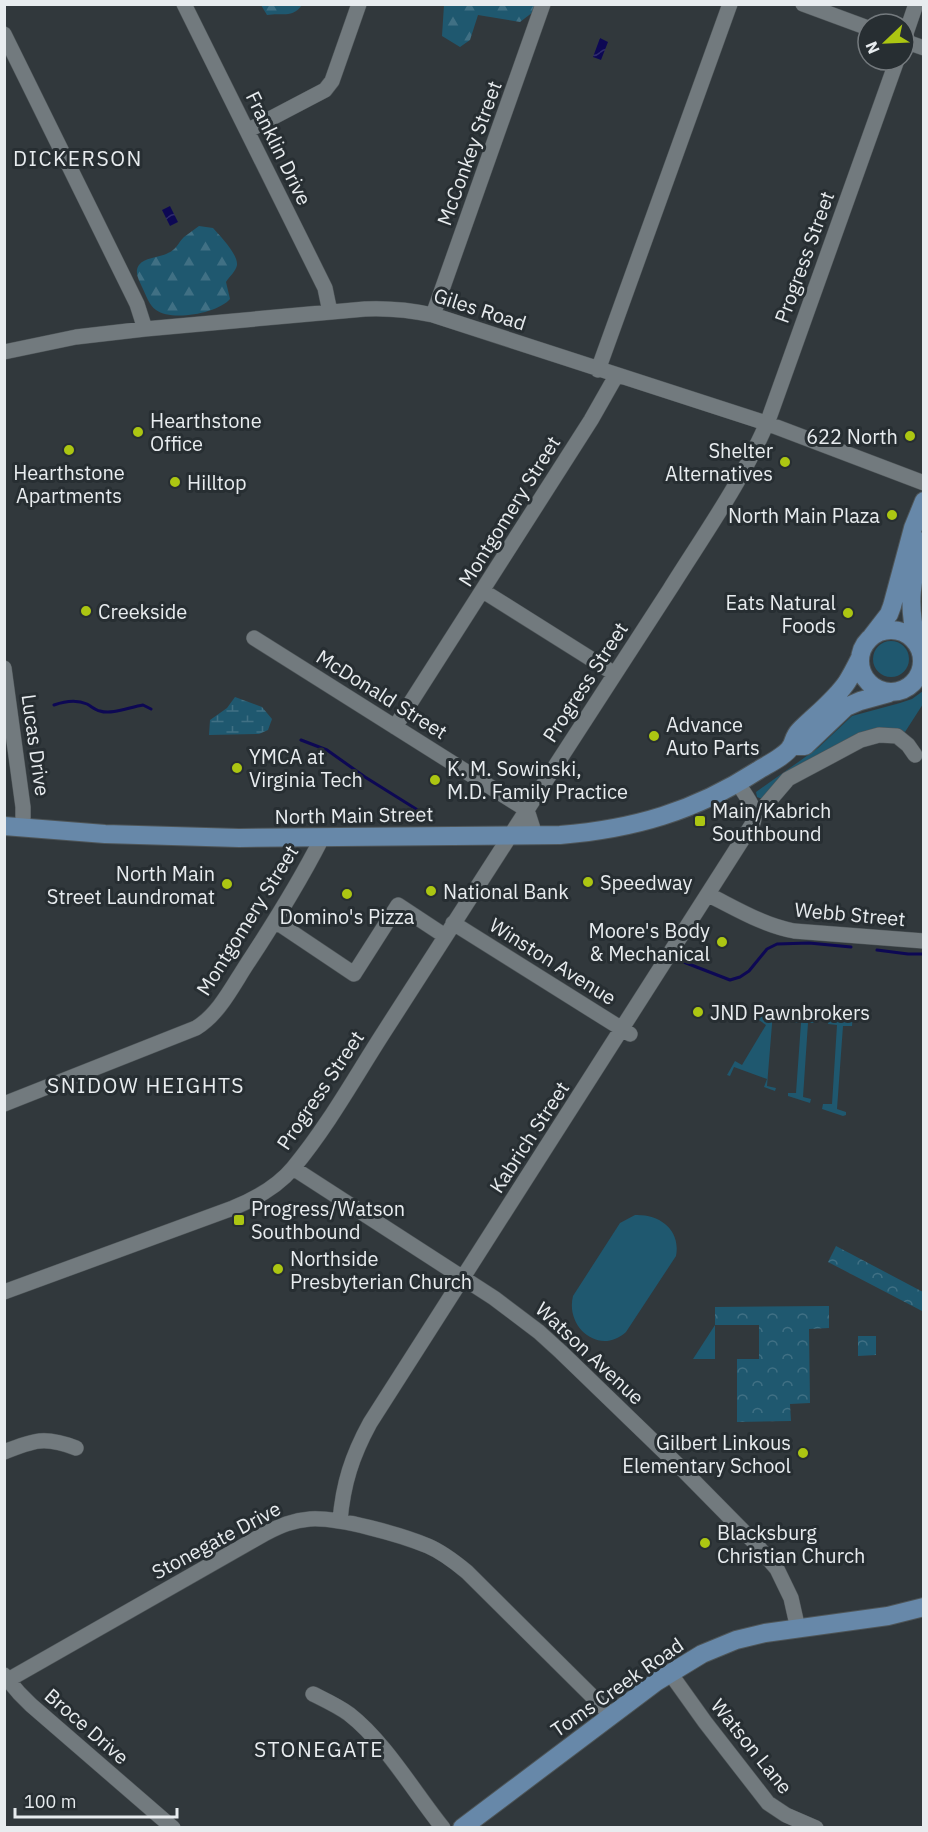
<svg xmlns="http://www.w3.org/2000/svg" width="928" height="1832" font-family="'IBM Plex Sans',sans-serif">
  <defs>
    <pattern id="forest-firs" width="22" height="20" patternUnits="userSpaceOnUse" patternTransform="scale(1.5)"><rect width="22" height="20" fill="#1f586f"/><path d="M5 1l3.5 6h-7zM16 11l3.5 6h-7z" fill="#407084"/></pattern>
    <pattern id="wetland-marsh" width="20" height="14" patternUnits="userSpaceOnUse" patternTransform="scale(1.5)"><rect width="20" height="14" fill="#1f586f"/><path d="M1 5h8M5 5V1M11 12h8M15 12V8" fill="none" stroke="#407084"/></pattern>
    <pattern id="park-crowns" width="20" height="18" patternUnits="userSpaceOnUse" patternTransform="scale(1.5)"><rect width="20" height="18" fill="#1f586f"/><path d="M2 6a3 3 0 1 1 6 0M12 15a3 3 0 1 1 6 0" fill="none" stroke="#407084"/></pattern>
    <pattern id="water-waves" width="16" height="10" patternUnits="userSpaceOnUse" patternTransform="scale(1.5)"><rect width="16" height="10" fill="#0d0854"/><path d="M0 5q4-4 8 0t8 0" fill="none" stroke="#302c6d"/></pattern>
  </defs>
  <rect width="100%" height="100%" fill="#31383c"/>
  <path fill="#1f586f" d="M873 659a18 18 0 1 1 36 0a18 18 0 1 1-36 0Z
    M923 691V704L905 732 896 729 762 799 757 797 756 792 818 748 852 716 900 703 912 699Z
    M768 1007 781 1008V1012H773L767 1086 776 1088 775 1091 764 1087 767 1079 734 1067 730 1076 727 1075 735 1061 742 1065 766 1025 759 1020Z
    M794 1008 817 1010 816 1023H808L803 1097 811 1099 810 1103 788 1096V1093H796L801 1023 793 1022Z
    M829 1011 853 1012 852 1026H843L837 1109 846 1112V1115L843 1116 822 1109 823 1104H832L837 1025 828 1024Z
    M635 1215C660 1214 681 1230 676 1256L626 1332C600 1356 565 1328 573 1296L620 1223Z
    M715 1325V1359H693Z"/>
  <path fill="url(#forest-firs)" d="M261 5H302C292 19 282 12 267 15Z
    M444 5H537V9L520 22 478 15 470 40 460 47 442 36Z
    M199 226 213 228C220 236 238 254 237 265 236 271 229 277 226 282L230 299C218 313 172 322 156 310 149 305 146 295 142 287 139 280 134 272 139 265 145 257 159 258 168 253 176 250 178 243 184 237 189 233 194 230 199 226Z"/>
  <path fill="url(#wetland-marsh)" d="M235 697 262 707 272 719 268 730 259 734 209 735 210 720 227 708Z"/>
  <path fill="url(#park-crowns)" d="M836 1246 923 1292V1307L922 1311 828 1262Z
    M829 1306V1328L809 1329 810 1403 790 1404 791 1421 737 1422V1359H759V1325H715V1307Z
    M858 1336H876V1355L858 1356Z"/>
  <path fill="url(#water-waves)" d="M600 38 608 42 601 60 593 57Z
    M170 206 178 222 170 226 162 210Z"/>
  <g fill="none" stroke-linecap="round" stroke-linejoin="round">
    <path stroke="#0d0854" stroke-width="3" d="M54 705C65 701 76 699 87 704 91 706 95 710 100 711 112 715 130 707 143 705L151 709
      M301 740 327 750 365 777 432 819
      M877 950 908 954H924
      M681 961 730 980 740 977 749 971 767 949 777 944 809 943 851 947"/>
    <g stroke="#4e5558" stroke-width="16">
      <path id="minor" d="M184 4 325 288 330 312
        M803 4 868 28
        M4 34 137 304 145 329
        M904 39 916 4
        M904 41 924 48
        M247 131 325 90 332 81 359 4
        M433 315 543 4
        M4 352 76 337 145 329 365 309C388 308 410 310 433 315L766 423 924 483
        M598 370 730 4
        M483 591 615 674
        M254 638 527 810 535 835
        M4 668 23 807V828
        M395 727 591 420 616 376
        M755 812 764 807 788 779 861 740 879 735 897 736 908 745 915 755
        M709 895C737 909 763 925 794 931L924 941
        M275 921 354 974 398 905 445 936
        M453 923 630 1034
        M4 1104 196 1028C219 1014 232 987 247 964 274 923 300 881 322 838
        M293 1168 494 1298 539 1332 561 1352 682 1469 755 1543 777 1569 791 1598 798 1629
        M4 1292 233 1208C255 1199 278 1186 293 1168 328 1126 355 1077 384 1032 426 966 468 901 510 836 563 754 617 672 670 589 705 533 744 479 769 418L897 60
        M4 1452C34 1440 45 1436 76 1448
        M340 1521C343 1484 352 1456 370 1423L753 823C758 808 745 796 738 783
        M670 1673 705 1722 768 1803 786 1815 816 1828
        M4 1675 19 1693 31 1705 173 1828
        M8 1680 266 1533C280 1526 293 1520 310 1519 338 1517 402 1535 428 1546 442 1552 455 1562 467 1572L611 1715
        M313 1694C325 1700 338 1706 349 1714 385 1742 414 1792 443 1828"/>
    </g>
    <g stroke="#4e5558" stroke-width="20">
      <path id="major" d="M860 661a31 31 0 1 1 62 0a31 31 0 1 1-62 0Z
        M872 636 889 614 892 606 913 528 924 501
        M917 642C907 604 911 578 924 541
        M791 746H805L846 707 860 701 889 693
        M4 826 105 834 239 838 560 835C634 829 695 811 757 771 768 764 784 757 791 747 794 741 794 736 799 731 815 715 835 700 847 682 852 674 856 666 860 658
        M462 1828 656 1682 702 1654 736 1640 765 1633 888 1616 924 1607"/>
    </g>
    <use href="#minor" stroke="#727a7e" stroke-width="15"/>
    <use href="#major" stroke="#6788a9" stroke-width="18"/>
  </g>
  <g fill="#acc612" stroke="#272e32" stroke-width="2">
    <circle cx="138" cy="432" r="6"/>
    <circle cx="910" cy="436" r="6"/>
    <circle cx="69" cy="450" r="6"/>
    <circle cx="785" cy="462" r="6"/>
    <circle cx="175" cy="482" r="6"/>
    <circle cx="892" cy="515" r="6"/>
    <circle cx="86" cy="611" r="6"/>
    <circle cx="848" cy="613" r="6"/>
    <circle cx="654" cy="736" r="6"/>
    <circle cx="237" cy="768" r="6"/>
    <circle cx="435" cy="780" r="6"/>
    <rect x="694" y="815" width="12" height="12" rx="3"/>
    <circle cx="588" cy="882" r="6"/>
    <circle cx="227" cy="884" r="6"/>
    <circle cx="431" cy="891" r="6"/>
    <circle cx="347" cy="894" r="6"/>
    <circle cx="722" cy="942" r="6"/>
    <circle cx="698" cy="1012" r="6"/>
    <rect x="233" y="1214" width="12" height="12" rx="3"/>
    <circle cx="278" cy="1269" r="6"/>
    <circle cx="803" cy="1453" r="6"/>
    <circle cx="705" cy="1543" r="6"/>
  </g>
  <g text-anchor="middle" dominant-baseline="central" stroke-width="6" stroke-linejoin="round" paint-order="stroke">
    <g font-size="20" fill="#e8ecef" stroke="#272e32">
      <text transform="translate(279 148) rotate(64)">Franklin Drive</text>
      <text transform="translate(469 153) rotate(-70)">McConkey Street</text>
      <text transform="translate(804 257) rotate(-70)">Progress Street</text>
      <text transform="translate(480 309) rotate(18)">Giles Road</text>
      <text transform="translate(509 511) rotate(-58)">Montgomery Street</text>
      <text transform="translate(585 682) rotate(-57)">Progress Street</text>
      <text transform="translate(382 694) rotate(32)">McDonald Street</text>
      <text transform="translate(36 745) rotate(82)">Lucas Drive</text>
      <text transform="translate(354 815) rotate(-1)">North Main Street</text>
      <text transform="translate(850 914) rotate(5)">Webb Street</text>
      <text transform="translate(247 920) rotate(-58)">Montgomery Street</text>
      <text transform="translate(553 961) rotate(32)">Winston Avenue</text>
      <text transform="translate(320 1090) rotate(-56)">Progress Street</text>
      <text transform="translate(529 1137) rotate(-57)">Kabrich Street</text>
      <text transform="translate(590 1353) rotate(43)">Watson Avenue</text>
      <text transform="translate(216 1540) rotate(-28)">Stonegate Drive</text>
      <text transform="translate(617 1687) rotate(-35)">Toms Creek Road</text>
      <text transform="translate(87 1726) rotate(41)">Broce Drive</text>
      <text transform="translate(752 1746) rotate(51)">Watson Lane</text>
    </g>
    <g font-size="20" fill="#e8ecef" stroke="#272e32" text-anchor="start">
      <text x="150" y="420">Hearthstone<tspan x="150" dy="23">Office</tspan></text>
      <text x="898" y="436" text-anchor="end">622 North</text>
      <text x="773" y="450" text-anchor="end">Shelter<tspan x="773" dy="23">Alternatives</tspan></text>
      <text x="69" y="472" text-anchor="middle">Hearthstone<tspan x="69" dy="23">Apartments</tspan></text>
      <text x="187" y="482">Hilltop</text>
      <text x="880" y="515" text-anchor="end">North Main Plaza</text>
      <text x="836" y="602" text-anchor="end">Eats Natural<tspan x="836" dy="23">Foods</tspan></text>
      <text x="98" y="611">Creekside</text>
      <text x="666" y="724">Advance<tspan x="666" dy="23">Auto Parts</tspan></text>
      <text x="249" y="756">YMCA at<tspan x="249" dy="23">Virginia Tech</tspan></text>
      <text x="447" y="768">K. M. Sowinski,<tspan x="447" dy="23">M.D. Family Practice</tspan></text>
      <text x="712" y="810">Main/Kabrich<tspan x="712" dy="23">Southbound</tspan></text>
      <text x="215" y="873" text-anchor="end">North Main<tspan x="215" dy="23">Street Laundromat</tspan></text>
      <text x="600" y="882">Speedway</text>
      <text x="443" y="891">National Bank</text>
      <text x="347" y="916" text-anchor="middle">Domino's Pizza</text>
      <text x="710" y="930" text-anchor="end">Moore's Body<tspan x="710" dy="23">&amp; Mechanical</tspan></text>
      <text x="710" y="1012">JND Pawnbrokers</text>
      <text x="251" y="1208">Progress/Watson<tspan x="251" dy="23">Southbound</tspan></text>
      <text x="290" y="1258">Northside<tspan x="290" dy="23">Presbyterian Church</tspan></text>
      <text x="791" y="1442" text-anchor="end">Gilbert Linkous<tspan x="791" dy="23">Elementary School</tspan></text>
      <text x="717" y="1532">Blacksburg<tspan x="717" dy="23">Christian Church</tspan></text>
    </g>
    <g font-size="21" letter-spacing="1.5" fill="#e8ecef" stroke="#272e32">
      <text x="78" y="158">DICKERSON</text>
      <text x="146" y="1085">SNIDOW HEIGHTS</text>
      <text x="319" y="1749">STONEGATE</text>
    </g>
  </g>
  <rect width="928" height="1832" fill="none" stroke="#e8ecef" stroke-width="12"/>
  <g transform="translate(886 42) rotate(247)"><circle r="28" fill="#272e32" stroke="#747a7e" stroke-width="1.5"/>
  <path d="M0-4.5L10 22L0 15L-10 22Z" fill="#acc612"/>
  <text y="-9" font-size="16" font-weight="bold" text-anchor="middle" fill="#e8ecef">N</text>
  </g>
  <path d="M15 1808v9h162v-9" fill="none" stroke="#e8ecef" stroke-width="3"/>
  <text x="24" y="1808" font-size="18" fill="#e8ecef" stroke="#272e32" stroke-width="4.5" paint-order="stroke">100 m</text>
</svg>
